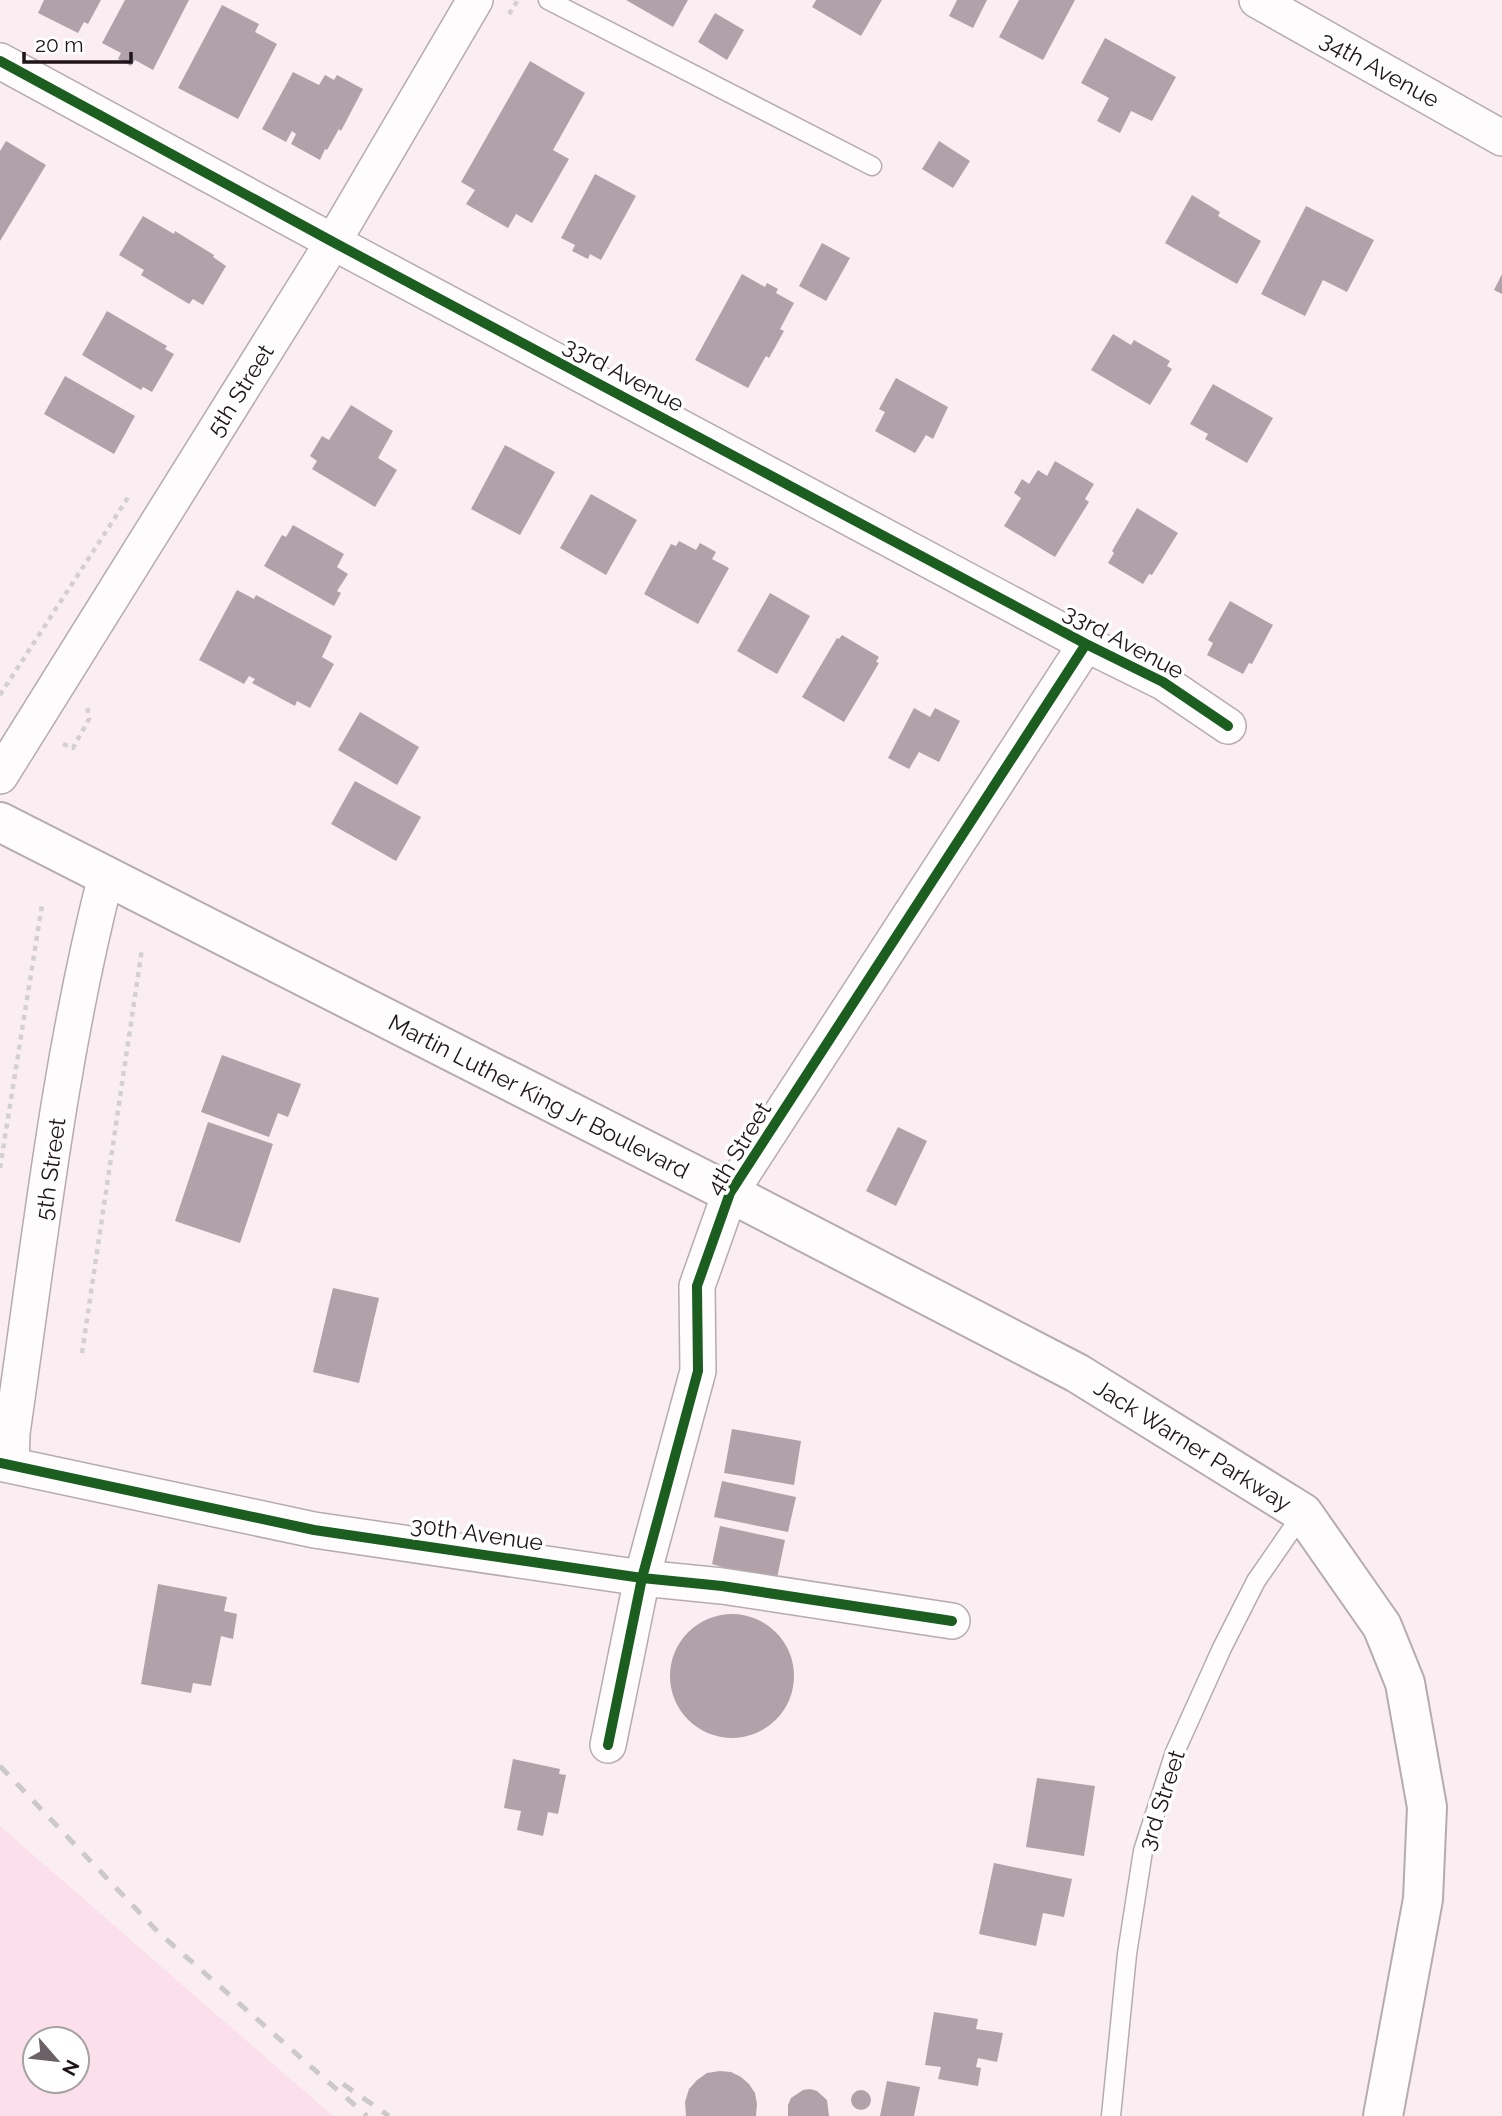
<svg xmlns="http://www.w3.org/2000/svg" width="1502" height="2116" font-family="Raleway,sans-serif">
  <rect width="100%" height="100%" fill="#faeef3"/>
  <path fill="#fbe0eb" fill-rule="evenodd" d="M0 1826 333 2116H0ZM77 2039V2081H35V2039Z"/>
  <path fill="#b1a2a9" d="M44 0H101L88 24 84 22 78 33 38 13Z
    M125 0H189L153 70 135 60 131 66 118 59 121 53 102 43Z
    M626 0H688L673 27Z
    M816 0H882L861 36 812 7Z
    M957 0H987L973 28 949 16Z
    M1019 0H1075L1043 60 999 37Z
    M222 5 259 24 255 32 277 44 238 119 178 88Z
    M715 13 744 30 727 60 698 42Z
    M1105 38 1176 77 1152 121 1131 111 1120 133 1097 121 1109 98 1081 83Z
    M530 61 585 93 553 150 569 159 532 223 516 214 508 228 466 204 475 190 461 182Z
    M293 72 319 85 325 75 334 80 337 75 363 89 341 131 339 129 327 150 325 149 320 160 291 144 296 134 292 131 286 142 262 129Z
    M6 141 46 165 0 241V151Z
    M939 141 970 161 953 188 922 169Z
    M595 174 636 196 601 260 590 254 588 259 572 251 575 245 561 238Z
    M1192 195 1220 212 1218 216 1261 241 1237 284 1165 243Z
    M1306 206 1374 240 1347 292 1323 280 1305 316 1261 294Z
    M143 216 174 234 175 231 214 255 213 257 226 266 203 305 193 299 189 304 141 275 144 270 119 255Z
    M822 243 850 258 826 301 799 286Z
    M742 274 765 287 767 283 778 289 776 293 794 303 780 329 784 331 769 358 766 356 748 388 695 360Z
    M1502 274V294L1494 290Z
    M107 311 167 346 165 349 174 354 152 392 143 387 141 390 82 355Z
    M1113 334 1131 345 1134 340 1170 361 1167 366 1172 369 1150 405 1091 370Z
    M65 376 135 416 114 454 44 414Z
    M896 378 948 407 933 439 926 435 915 453 875 431 885 412 879 409Z
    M1213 384 1273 418 1247 463 1205 439 1208 434 1190 424Z
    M351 405 393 431 378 458 397 470 375 507 312 469 317 461 310 456 322 436 329 440Z
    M505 445 555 472 520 535 471 509Z
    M1055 461 1094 484 1085 499 1089 502 1055 557 1004 526 1021 498 1014 493 1022 479 1029 484 1038 470 1047 476Z
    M591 494 637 520 606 575 560 548Z
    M1137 508 1178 533 1152 575 1149 574 1143 584 1108 563 1114 553 1112 551Z
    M293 525 344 554 337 567 348 574 337 591 341 593 334 606 264 566 282 535 286 537Z
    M679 541 696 550 700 543 716 552 712 559 729 568 698 624 644 594 671 544 676 546Z
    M237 590 254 599 256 595 332 636 322 657 334 664 310 708 297 701 295 706 252 683 255 679 249 676 244 684 199 660Z
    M770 593 810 616 777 674 737 651Z
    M1230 601 1273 625 1252 664 1249 663 1243 674 1207 655 1213 643 1208 640Z
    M842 635 879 657 876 662 879 663 844 722 802 697 837 638 839 639Z
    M914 708 930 717 935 708 960 721 939 762 919 752 909 769 888 758Z
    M360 712 419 747 397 785 338 750Z
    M355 781 421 817 396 861 331 824Z
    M222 1055 301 1084 288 1117 278 1113 269 1137 201 1112Z
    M208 1122 273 1144 240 1243 175 1221Z
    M898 1127 927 1141 896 1206 866 1191Z
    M333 1288 379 1298 359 1383 313 1372Z
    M732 1429 801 1441 794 1485 724 1473Z
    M722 1481 796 1497 788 1532 714 1517Z
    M720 1526 785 1540 777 1578 735 1569 734 1577 721 1576 722 1567 712 1564Z
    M158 1584 227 1597 224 1611 237 1614 233 1639 221 1636 211 1686 193 1683 191 1693 141 1684Z
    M670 1676a62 62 0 1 1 124 0a62 62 0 1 1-124 0Z
    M513 1759 560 1769 559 1774 566 1775 558 1814 548 1812 543 1836 517 1830 521 1811 504 1808Z
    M1037 1778 1095 1786 1084 1856 1026 1847Z
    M994 1863 1072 1879 1064 1917 1043 1913 1036 1946 979 1934Z
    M934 2012 978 2019 976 2029 1003 2033 997 2062 978 2058 976 2067 981 2068 978 2086 938 2079 941 2067 925 2065Z
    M720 2071 731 2072 741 2077 749 2084 755 2093 757 2104 756 2116H686L685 2102 689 2089 697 2080 707 2073Z
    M887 2081 920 2087 914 2116H880Z
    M810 2089 817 2091 827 2100 829 2116H788V2105L791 2098 803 2090Z
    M851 2100a10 10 0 1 1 20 0a10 10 0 1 1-20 0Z"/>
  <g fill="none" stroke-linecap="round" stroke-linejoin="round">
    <g stroke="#b6abb0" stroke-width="21">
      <path id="service" d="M548 0 872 166
        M1111 2116 1127 1954 1143 1851 1175 1752 1222 1648 1256 1581 1303 1513"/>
    </g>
    <g stroke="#b6abb0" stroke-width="38">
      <path id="minor" d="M1257 0 1502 138
        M0 61 333 242 1086 644 1163 682 1228 726
        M0 776 333 242 475 0
        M0 1463 314 1530 642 1578 722 1586 952 1621
        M11 1465 12 1433C39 1247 59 1059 106 876
        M608 1745 642 1578 698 1371 697 1286 730 1193 1086 644"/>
    </g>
    <g stroke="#b6abb0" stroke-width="42">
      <path id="secondary" d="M0 822 730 1193 1077 1373 1303 1513 1382 1626 1405 1683 1427 1807 1423 1899 1383 2116"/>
    </g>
    <path stroke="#d4d0d2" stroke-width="4.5" stroke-dasharray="5 5" stroke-linecap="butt" d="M509 14 518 0
      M0 695 129 496
      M63 744 73 748 89 719 87 705
      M0 1168 42 905
      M82 1353 142 949"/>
    <use href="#service" stroke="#fefcfd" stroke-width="18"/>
    <use href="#minor" stroke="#fefcfd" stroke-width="35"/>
    <use href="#secondary" stroke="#fefcfd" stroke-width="38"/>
    <path stroke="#ccc9ca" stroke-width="5" stroke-dasharray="12 12" stroke-linecap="butt" d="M0 1766 158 1932 367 2116
      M343 2084 389 2116"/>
    <g stroke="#fff" stroke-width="15">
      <path id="cycleway" d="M0 61 333 242 1086 644 1163 682 1228 726
        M0 1463 314 1530 642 1578 722 1586 952 1621
        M608 1745 642 1578 698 1371 697 1286 730 1193 1086 644"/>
    </g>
    <use href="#cycleway" stroke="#1b5e20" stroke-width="10"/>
  </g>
  <g text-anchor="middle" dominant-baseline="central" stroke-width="7" stroke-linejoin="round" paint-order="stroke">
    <g font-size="23" fill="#20151a" stroke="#fff">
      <text transform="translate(1380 69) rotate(29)">34th Avenue</text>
      <text transform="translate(624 374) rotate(28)">33rd Avenue</text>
      <text transform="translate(240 390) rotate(-58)">5th Street</text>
      <text transform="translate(1124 641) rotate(28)">33rd Avenue</text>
      <text transform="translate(539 1096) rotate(27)">Martin Luther King Jr Boulevard</text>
      <text transform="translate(738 1148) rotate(-59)">4th Street</text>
      <text transform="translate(50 1169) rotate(-82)">5th Street</text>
      <text transform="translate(1193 1445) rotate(32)">Jack Warner Parkway</text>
      <text transform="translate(477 1533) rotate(8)">30th Avenue</text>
      <text transform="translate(1161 1800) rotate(-72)">3rd Street</text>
    </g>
  </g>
  <g transform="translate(56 2060) rotate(118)"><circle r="33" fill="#ffffff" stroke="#a6a1a3" stroke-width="2"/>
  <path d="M0-5L12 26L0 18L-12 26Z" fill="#6c6166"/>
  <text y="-10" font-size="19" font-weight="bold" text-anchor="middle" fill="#20151a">N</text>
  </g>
  <path d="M24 52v10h107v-10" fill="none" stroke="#20151a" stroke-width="3.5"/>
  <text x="35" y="52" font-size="21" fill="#20151a" stroke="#ffffff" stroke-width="5" paint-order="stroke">20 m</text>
</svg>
